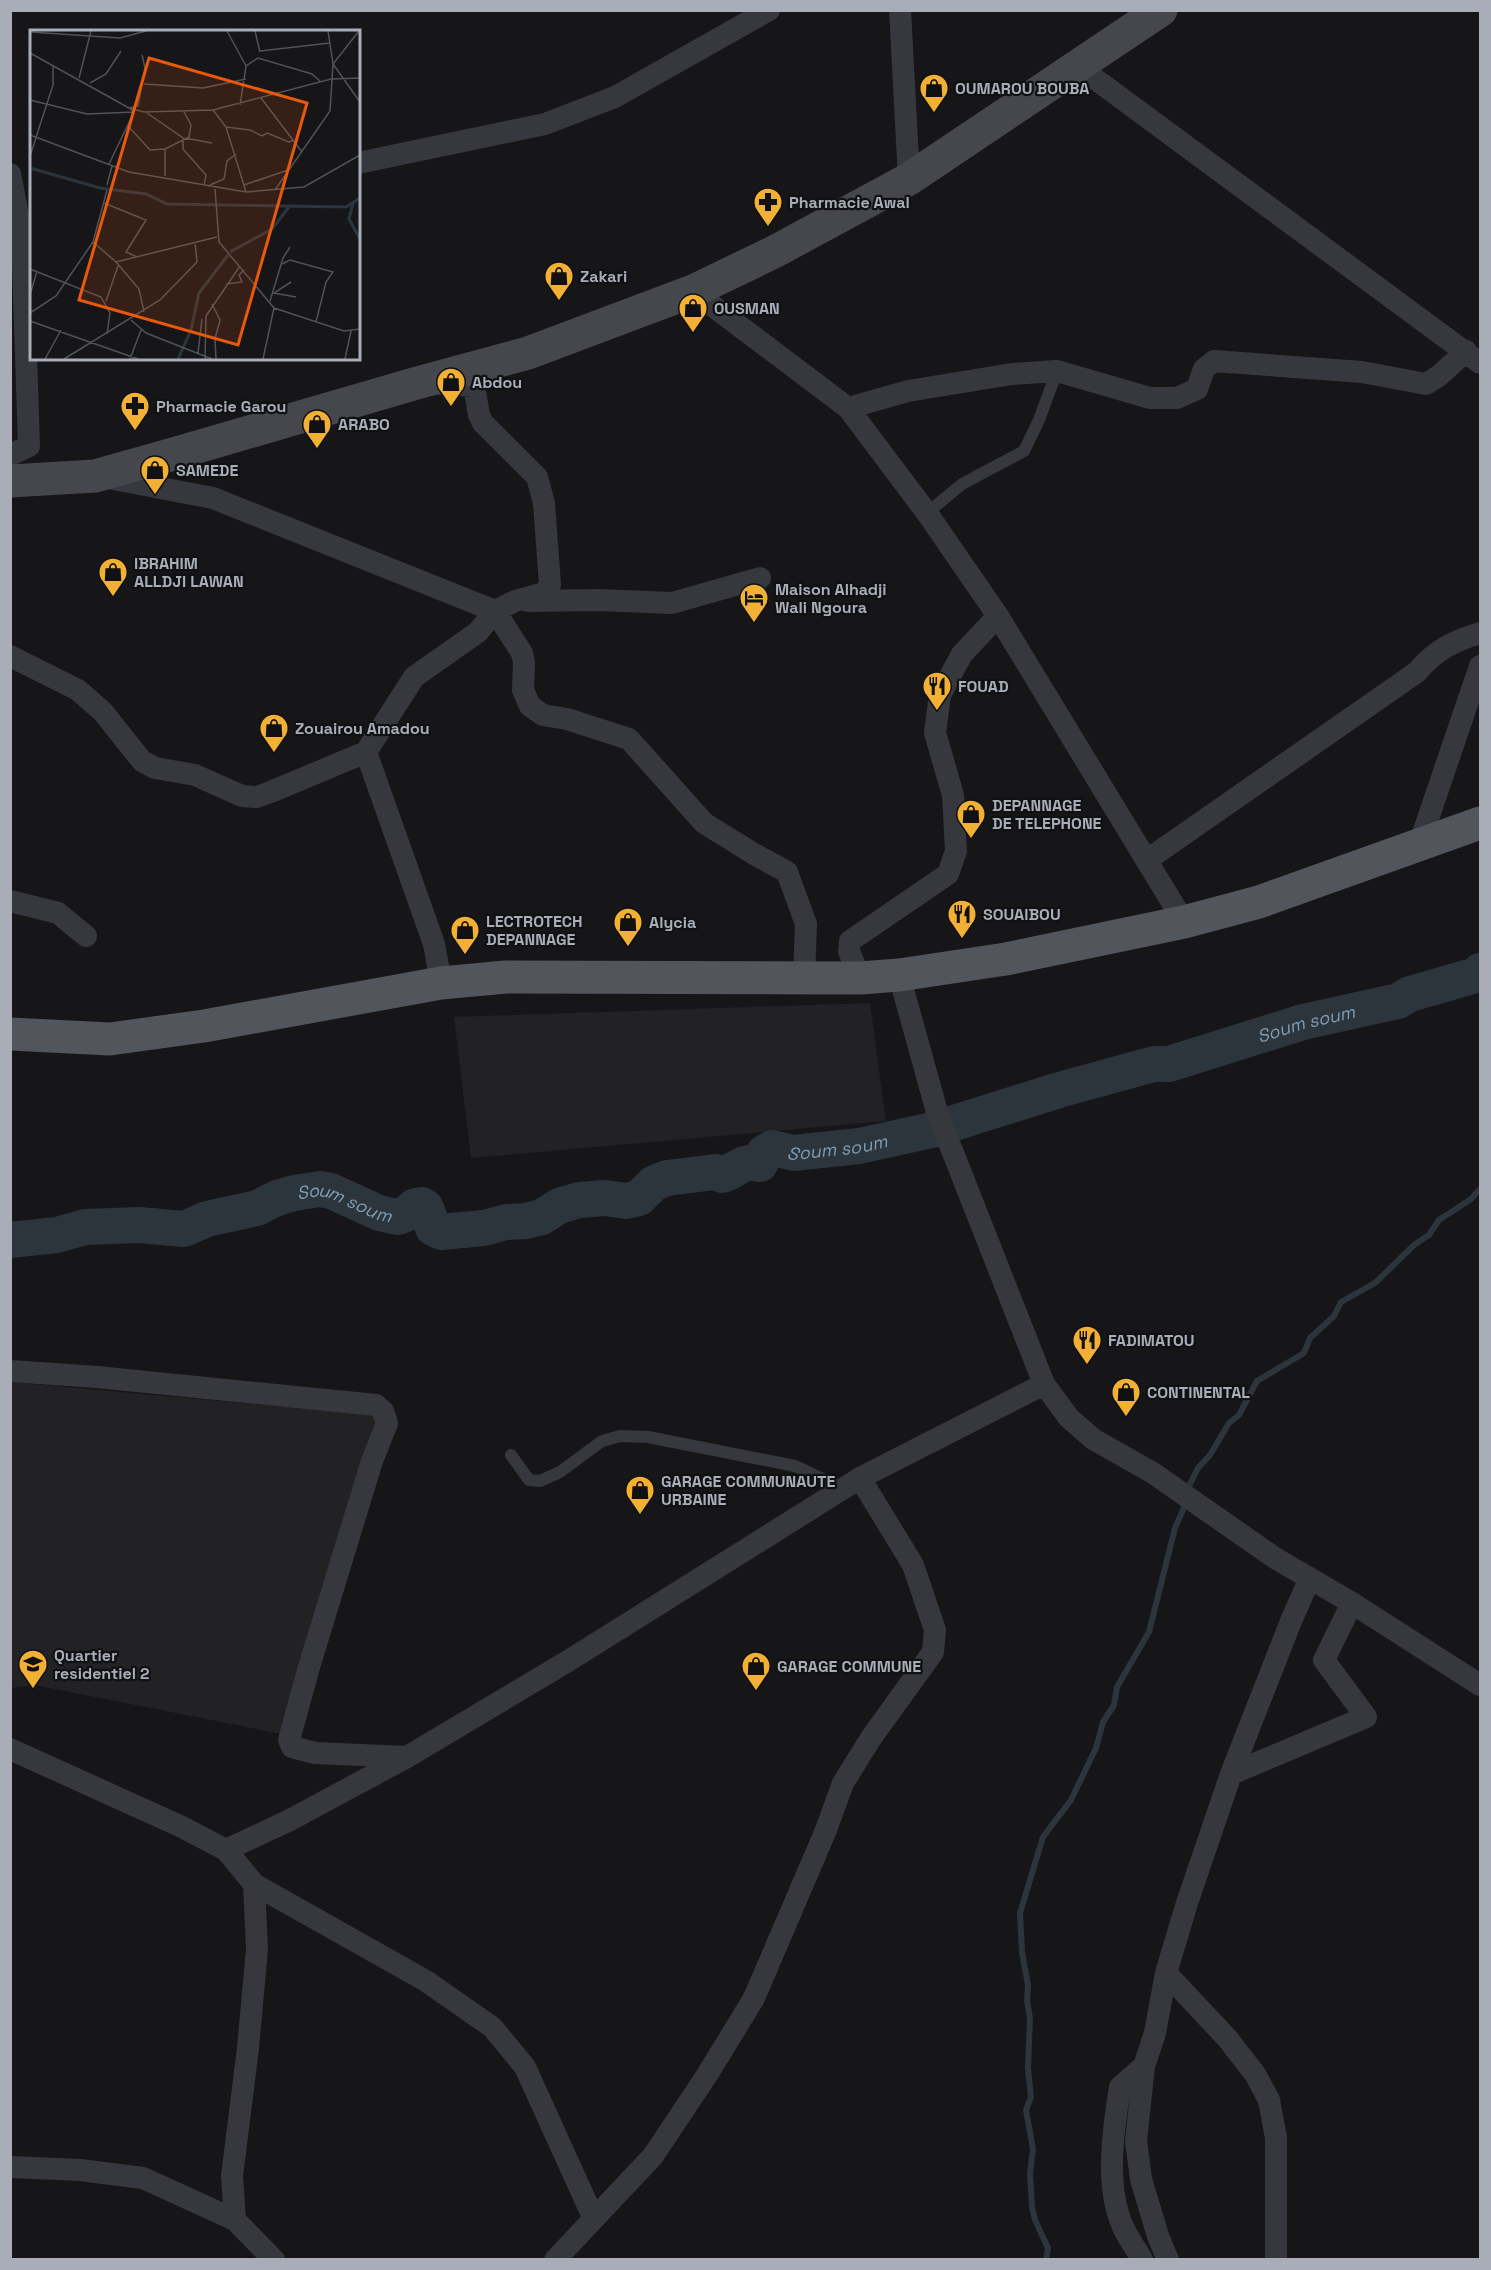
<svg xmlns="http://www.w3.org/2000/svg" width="1491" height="2270" font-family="'Space Grotesk',sans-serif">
  <rect width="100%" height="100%" fill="#161618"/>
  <path fill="#222225" d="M870 1003 886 1121 471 1158 454 1017Z
    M10 1382 376 1415 383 1423 287 1735 34 1685 11 1688Z"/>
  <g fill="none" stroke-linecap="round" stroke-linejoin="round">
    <path stroke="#2c353c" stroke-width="6" d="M1187 1490 1198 1468 1210 1455 1229 1423 1239 1415 1257 1381 1304 1353 1310 1338 1334 1316 1341 1302 1375 1283 1414 1245 1429 1235 1439 1220 1471 1199 1480 1189
      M1046 2260 1048 2248 1035 2220 1032 2207 1030 2174 1033 2149 1026 2110 1031 2097 1028 2068 1030 2018 1027 2001 1028 1985 1022 1952 1020 1913 1043 1837 1071 1800 1096 1748 1103 1722 1114 1705 1117 1687 1149 1632 1175 1528 1186 1503"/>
    <path stroke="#2c353c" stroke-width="36" id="s1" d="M10 1240 57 1235 85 1227 139 1225 184 1229 207 1219 257 1208 277 1198 294 1193 320 1189 331 1191 379 1213 388 1215 398 1217 406 1214 415 1206 422 1205 426 1208 433 1228 441 1232 484 1228 506 1222 526 1221 542 1217 559 1206 579 1200 605 1198 626 1201 639 1198 654 1183 667 1178 716 1172 722 1175C739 1170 739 1160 760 1164L764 1153 772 1148 794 1153 859 1146 932 1130 1059 1090 1154 1064H1169L1303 1022 1398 1001 1410 994 1476 975 1480 971"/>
    <path stroke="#37383d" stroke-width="12" d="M927 513 962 484 1024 451 1039 420 1057 371
      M511 1455 529 1480 540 1481 560 1472 602 1441 620 1436 648 1437 795 1466 844 1489"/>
    <path stroke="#37383d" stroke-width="22" d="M900 10 909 179
      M1079 67 1480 363
      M358 163 545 124 615 97 769 10
      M10 174 22 235 29 446 10 455
      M693 291 848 408 927 513 998 616 1184 922
      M440 384 474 386 479 415 483 423 537 477 544 503 550 585 544 593 515 601 495 611 478 632 414 677 366 752 434 944 441 983
      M848 408 908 391 1012 374 1057 371 1150 398H1177L1197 389 1204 369 1214 361 1362 372 1426 384 1440 375 1466 351
      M103 477 213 498 495 611 522 653 524 662 523 690 530 706 543 715 567 719 629 739 704 823 754 854 787 872 806 924 804 977
      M528 601 598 600 672 603 760 578
      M10 656 78 690 103 712 142 761 155 768 195 775 242 796 257 797 273 791 366 752
      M1419 845 1480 666
      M1147 860 1417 672C1435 650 1454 641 1480 633
      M10 901 58 913 86 936
      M899 975 937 1112 1044 1384 1069 1418 1093 1439 1153 1473 1275 1558 1352 1603 1480 1685
      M860 978 849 951 850 941 948 874 956 851 953 795 935 733 940 695 962 654 998 616
      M10 1371 97 1377 376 1405 383 1411 387 1423 372 1461 309 1667 289 1740 292 1747 315 1753 407 1757
      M10 1749 182 1827 226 1850 288 1821 407 1757 568 1661 860 1478 1044 1384
      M1231 1774 1366 1717 1324 1660 1352 1603
      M226 1850 254 1884 426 1981 492 2027 525 2067 593 2217
      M1166 1973 1227 2038 1255 2074 1269 2100 1276 2138V2260
      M10 2167 80 2170 143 2178 235 2220 274 2260
      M235 2220 232 2176 248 2048 257 1949 254 1884
      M555 2260 653 2156 707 2075 754 1998 826 1830 843 1783 871 1738 933 1652 935 1630 913 1565 860 1478
      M1142 2260C1137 2250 1130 2241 1125 2231 1104 2190 1113 2131 1120 2087L1144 2066
      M1168 2260 1158 2236 1141 2179 1136 2141 1144 2066 1155 2033 1166 1973 1187 1903 1231 1774 1291 1621 1310 1578"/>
    <path stroke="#45474d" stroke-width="33" d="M10 481 95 476 170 455 417 383 528 353 693 291 774 252 909 179 1161 10"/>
    <path stroke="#53555c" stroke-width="33" d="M10 1034 110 1039 204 1026 441 983 506 977 860 978 899 975 1006 959 1184 922 1259 902 1480 823"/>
  </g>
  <defs>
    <g id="shop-pin" transform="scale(1.5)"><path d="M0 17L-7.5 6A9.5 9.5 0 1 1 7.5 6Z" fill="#f2b134" stroke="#111113"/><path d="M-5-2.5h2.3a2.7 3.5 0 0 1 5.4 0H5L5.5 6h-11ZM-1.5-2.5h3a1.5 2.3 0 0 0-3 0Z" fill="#111"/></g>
    <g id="pharmacy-pin" transform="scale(1.5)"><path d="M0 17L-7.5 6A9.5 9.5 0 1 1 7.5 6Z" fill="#f2b134" stroke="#111113"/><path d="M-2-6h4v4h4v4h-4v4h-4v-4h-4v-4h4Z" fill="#111"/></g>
    <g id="hotel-pin" transform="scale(1.5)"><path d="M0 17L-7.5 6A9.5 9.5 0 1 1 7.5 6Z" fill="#f2b134" stroke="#111113"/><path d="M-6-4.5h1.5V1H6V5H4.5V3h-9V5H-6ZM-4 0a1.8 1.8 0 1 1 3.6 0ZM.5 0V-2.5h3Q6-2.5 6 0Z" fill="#111"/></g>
    <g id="restaurant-pin" transform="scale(1.5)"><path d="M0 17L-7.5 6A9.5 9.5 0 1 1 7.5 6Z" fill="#f2b134" stroke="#111113"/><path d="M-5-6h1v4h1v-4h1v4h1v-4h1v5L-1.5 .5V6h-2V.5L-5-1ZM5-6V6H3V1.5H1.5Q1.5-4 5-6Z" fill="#111"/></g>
    <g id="school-pin" transform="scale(1.5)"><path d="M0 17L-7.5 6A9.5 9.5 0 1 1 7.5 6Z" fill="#f2b134" stroke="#111113"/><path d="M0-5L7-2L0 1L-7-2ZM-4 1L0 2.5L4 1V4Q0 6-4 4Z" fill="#111"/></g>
  </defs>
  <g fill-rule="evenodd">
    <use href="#shop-pin" x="934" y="88"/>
    <use href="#pharmacy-pin" x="768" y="202"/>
    <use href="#shop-pin" x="559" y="276"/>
    <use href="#shop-pin" x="693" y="308"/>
    <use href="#shop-pin" x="451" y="382"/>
    <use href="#pharmacy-pin" x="135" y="406"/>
    <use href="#shop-pin" x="317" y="424"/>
    <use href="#shop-pin" x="155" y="470"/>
    <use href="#shop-pin" x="113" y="572"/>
    <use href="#hotel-pin" x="754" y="598"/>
    <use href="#restaurant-pin" x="937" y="686"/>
    <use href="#shop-pin" x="274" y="728"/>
    <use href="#shop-pin" x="971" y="814"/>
    <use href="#restaurant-pin" x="962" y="914"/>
    <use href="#shop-pin" x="628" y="922"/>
    <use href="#shop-pin" x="465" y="930"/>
    <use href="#restaurant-pin" x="1087" y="1340"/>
    <use href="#shop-pin" x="1126" y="1392"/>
    <use href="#shop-pin" x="640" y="1490"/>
    <use href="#school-pin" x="33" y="1664"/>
    <use href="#shop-pin" x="756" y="1666"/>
  </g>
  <g text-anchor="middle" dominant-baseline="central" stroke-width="4.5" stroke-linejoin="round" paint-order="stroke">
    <g font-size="16" font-weight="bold" fill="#a8adb8" stroke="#111113" text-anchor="start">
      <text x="955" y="88">OUMAROU BOUBA</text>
      <text x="789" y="202">Pharmacie Awal</text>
      <text x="580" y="276">Zakari</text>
      <text x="714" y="308">0USMAN</text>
      <text x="472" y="382">Abdou</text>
      <text x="156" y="406">Pharmacie Garou</text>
      <text x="338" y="424">ARABO</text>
      <text x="176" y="470">SAMEDE</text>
      <text x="134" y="563">IBRAHIM<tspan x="134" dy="18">ALLDJI LAWAN</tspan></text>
      <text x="775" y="589">Maison Alhadji<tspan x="775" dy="18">Wali Ngoura</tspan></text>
      <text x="958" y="686">FOUAD</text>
      <text x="295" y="728">Zouairou Amadou</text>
      <text x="992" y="805">DEPANNAGE<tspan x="992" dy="18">DE TELEPHONE</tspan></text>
      <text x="983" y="914">SOUAIBOU</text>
      <text x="486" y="921">LECTROTECH<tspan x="486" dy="18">DEPANNAGE</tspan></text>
      <text x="649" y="922">Alycia</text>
      <text x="1108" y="1340">FADIMATOU</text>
      <text x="1147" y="1392">CONTINENTAL</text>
      <text x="661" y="1481">GARAGE COMMUNAUTE<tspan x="661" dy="18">URBAINE</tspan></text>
      <text x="54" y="1655">Quartier<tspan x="54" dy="18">residentiel 2</tspan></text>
      <text x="777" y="1666">GARAGE COMMUNE</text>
    </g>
    <g font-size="18" font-style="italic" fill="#7f9bb3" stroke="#111113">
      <text stroke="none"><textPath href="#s1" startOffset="1374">Soum soum</textPath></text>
      <text stroke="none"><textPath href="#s1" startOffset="888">Soum soum</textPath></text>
      <text stroke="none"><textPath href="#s1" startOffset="345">Soum soum</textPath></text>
    </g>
  </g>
  <g transform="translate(30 30)">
    <rect width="330" height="330" fill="#161618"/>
    <path fill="none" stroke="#2c353c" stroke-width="3" d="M0 138 70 158 116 164 137 174 316 177 330 168M323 173 319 189 330 209M200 222 242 199 259 177M148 329 161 300 169 263 198 225"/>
    <path fill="none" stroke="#505258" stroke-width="1.5" d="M197 1 216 36M225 1 230 22M329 1 303 34 330 72M0 2 90 8 116 1M230 21 300 13M0 23 99 78 114 82 183 80 301 49 330 48M49 48 61 1M60 53 76 44 91 21M114 54 173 58 216 49M231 68 272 122M0 70 57 84 104 82M210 75 216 36 228 28 282 44 290 51M183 80 196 97 216 162M117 83 153 108V119L176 145 174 156M98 96 120 120 135 119M196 97 220 100 232 106 237 103 259 112 264 110M0 105 99 142 216 162 274 157 330 125M155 108 182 113M0 126 23 55V36M79 134 104 82 99 78 108 76 115 38 112 25M135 146V119L159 107 161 95 154 82M77 155 82 136M180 155 194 149 197 131 206 124M214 155 258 140M185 159 189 212 244 278 233 329M77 160 63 212 86 232 187 207M245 160 300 81 303 34 298 1M74 173 116 190 96 222 107 227M86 232 109 259 114 282M252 234 260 230 303 242 296 252 286 292M0 239 71 267 80 283 77 304M261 252 244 263 266 267M196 254 212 252 209 245 214 240M0 265 7 241M76 271 88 236M240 271 253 228 260 217M182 274 190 290 185 309 186 329M244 278 314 301 330 299M0 283 26 266 63 212M101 290 116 303 182 329M0 291 108 329M168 323 172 289M15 329 31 300M34 329 130 270 167 232 165 212M100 329 111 300M175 329 176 286 210 236M315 329 321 301"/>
    <path fill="#e8590c" fill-opacity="0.15" stroke="#e8590c" stroke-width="3" d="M119 28 277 73 208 315 49 270Z"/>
    <rect width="330" height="330" fill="none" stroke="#a8adb8" stroke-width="3"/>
  </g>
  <rect width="1491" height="2270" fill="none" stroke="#a8adb8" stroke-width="24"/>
</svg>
